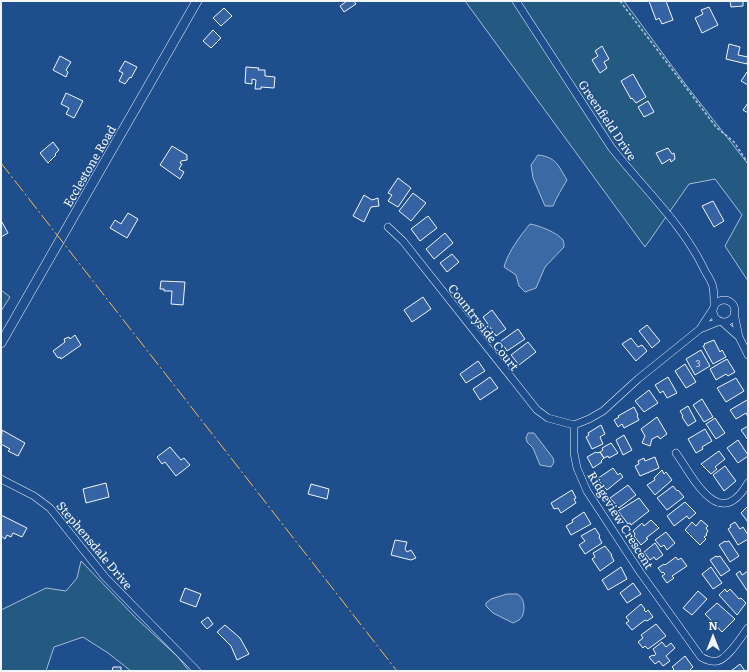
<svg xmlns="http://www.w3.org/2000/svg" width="749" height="672" font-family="Literata,serif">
  <rect width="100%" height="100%" fill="#1f4e8c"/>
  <path fill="#245a82" stroke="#a8bbd7" d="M465 1H624L686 85 748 164V281L725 246 742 215 715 179 689 184 645 247Z
    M1 290 10 297 1 311Z
    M81 561 137 619 178 657 189 671H131L108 653 83 637 54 647 46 671H1V610L46 588 66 591 77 578Z"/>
  <path fill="#3b69a3" stroke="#a8bbd7" d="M538 155C556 157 558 165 567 180 562 189 557 196 553 206H545L533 178 531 165Z
    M530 224C538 225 558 233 563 240 564 242 564 245 564 247L545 267 536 288 525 292 519 286 516 275 504 267C508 252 520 236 530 224Z
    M528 433H534L553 458 554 462 551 467 540 465 533 448 527 442 526 438Z
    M507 594C510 594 514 594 517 594 526 598 526 615 519 620 517 621 515 622 513 623L493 613 486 606V603L491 599Z"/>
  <path fill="#3563a3" stroke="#f2f6ff" d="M347 1H354L356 4 344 12 340 6Z
    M649 1H666L673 20 662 24 659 18 656 20Z
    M730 1H743V6L731 7Z
    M709 7 718 25 702 33 695 18 703 14 701 10Z
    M224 8 232 16 221 26 213 18Z
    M213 30 221 38 211 48 203 41Z
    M729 44 740 47 738 55 748 57 747 64 726 59Z
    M602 46 609 59 604 62 607 68 600 73 592 60 598 56 595 51Z
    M60 56 71 62 66 70 68 72 66 77 53 70Z
    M125 61 137 67 131 78 130 77 125 84 119 81 123 73 119 71Z
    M246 67 259 68 258 70H265V76L275 77 274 88 261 87V89H255L256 80 252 79V84L245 83Z
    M747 72 748 73V85L741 81Z
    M633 74 646 97 636 103 632 98 631 99 621 81Z
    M66 93 83 101 74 118 66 114 69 108 61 104Z
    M648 101 654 112 644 117 638 107Z
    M748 103V113L743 110Z
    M53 142 59 150 55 154 56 155 48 163 40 153Z
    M172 146 187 155V160L181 161 180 163 182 164 179 169 184 172 180 179 160 165Z
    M668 148 672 154 674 153 675 159 671 162 670 159 662 164 656 153Z
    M398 178 411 188 398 207 388 201 392 195 388 193Z
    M413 193 426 203 411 221 399 211Z
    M364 195 372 200 378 198 379 206 371 207 364 222 353 216Z
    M713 201 724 221 714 227 702 206Z
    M128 213 138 219 127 238 110 228 115 220 121 224Z
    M428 216 437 228 420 241 411 229Z
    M1 222H2L8 233 1 237Z
    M445 233 453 243 434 259 426 249Z
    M452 254 459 262 447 272 440 263Z
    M161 281 185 282 183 305 171 304 172 291H164V289H160Z
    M423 297 431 309 412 322 404 310Z
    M492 310 506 329 496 336 483 317Z
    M647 325 660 341 652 348 639 331Z
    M518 329 525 339 507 351 501 341Z
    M75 335 81 345 61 359 60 357 58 358 53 351 65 342 64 339 69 337 70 339Z
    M631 338 638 347 642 345 647 351 636 361 622 344Z
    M714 340 720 352 722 350 726 357 713 364 703 346 705 345 704 344Z
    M528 342 536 352 519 365 511 355Z
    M701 350 710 366 695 375 686 359Z
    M727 359 735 372 728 376 726 374 716 380 710 369Z
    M478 361 485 371 466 383 460 374Z
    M685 364 696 382 686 388 675 371Z
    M490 377 498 388 480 400 473 389Z
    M668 377 677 393 667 398 663 391 660 393 655 385Z
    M736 378 744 391 726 402 717 388Z
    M649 390 658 403 644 412 635 401Z
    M702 399 713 417 704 422 693 405Z
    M747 400 748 402V417L746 413 736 419 730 410Z
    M688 406 696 421 688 426 682 417 683 416 680 411Z
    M634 407 638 415 637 416 639 420 624 428 622 424 618 427 614 420 619 417 618 416Z
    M657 417 667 434 660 439 658 436 652 439 650 446 642 443 645 436 641 429Z
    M715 418 725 433 716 439 706 424Z
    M601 425 605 434 600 437 603 444 592 449 586 437 589 435 588 433Z
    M748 426V440L741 430Z
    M705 429 712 441 702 447 703 449 696 453 688 439Z
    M2 430 25 443 18 456 8 451 10 449 1 444Z
    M624 435 632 450 623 455 616 440Z
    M738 440 748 455V456L738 463 727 448Z
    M611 443 618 453 609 458 608 456 604 458 600 452 603 450 602 448Z
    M170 447 181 460 184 458 190 465 176 476 165 462 162 464 157 457Z
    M719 451 725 459 715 467 717 469 711 474 701 464Z
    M596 452 597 453 600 452 604 458 601 461 602 462 593 468 587 457Z
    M655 457 659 468 640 476 635 466 639 464 638 461 644 458 645 461Z
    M725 466 736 481 724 491 713 475Z
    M613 468 618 475 620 473 623 477 607 490 597 479Z
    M662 470 664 474 666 472 672 480 655 495 647 485 655 480 654 478Z
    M106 483 109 497 86 503 83 489Z
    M311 484 329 489 327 499 308 494Z
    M628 485 636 495 619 508 610 498Z
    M673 486 677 491 678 490 684 497 667 510 657 498Z
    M572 490 576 498 574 499 576 503 561 513 558 508 554 509 551 503Z
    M639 498 649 511 631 525 630 523 628 524 618 511Z
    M685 502 696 513 689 519 687 516 674 526 667 516Z
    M748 506V522L741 513Z
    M584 512 591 524 571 535 566 526 573 522 572 520Z
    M1 515 27 528 22 537 13 533 11 537 7 535 5 539 1 536Z
    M651 520 659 528 646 538 648 539 641 545 634 536 635 534 633 531 642 523 644 526Z
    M701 520 708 526 706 528 708 531 706 534 707 535 704 537 706 539 700 545 685 530 692 522 696 526Z
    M735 522 740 529 743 527 748 535V539L738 545 728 529 731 527 730 525Z
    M595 528 600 536 599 537 602 543 585 554 579 545 585 541 581 536Z
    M666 532 675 543 667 550 664 545 661 547 655 540Z
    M395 540 407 542 405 549 407 552 411 550 416 558 411 560 391 555Z
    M725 541 726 542 729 541 739 556 730 562 719 545Z
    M655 543 663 555 656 560 654 557 650 560 644 552Z
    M605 546 612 555H611L614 561 600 571 592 559 595 557 593 553Z
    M716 556 717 557 720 556 730 570 721 576 710 560Z
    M676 557 678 560 681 558 687 566 672 576 674 578 667 583 662 576 665 574 663 572 662 573 658 568 664 564 665 565Z
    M621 567 627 579 608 590 602 580Z
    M711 567 722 583 713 589 702 574Z
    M740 571 742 575 748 571V592L736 574Z
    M633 583 641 594 627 603 620 593Z
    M185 588 201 594 196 607 180 601Z
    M725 589 727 592 730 589 739 599 741 598 746 603 737 615 719 595Z
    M698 591 707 599 692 615 683 608Z
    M717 603 735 619 722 632 705 614Z
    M641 604 645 609 644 610 646 612 648 610 653 617 647 621 645 620 632 630 626 623 629 621 626 617Z
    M208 617 213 624 207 629 201 622Z
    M656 624 666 636 648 649 645 646 643 648 638 642 643 638 641 635Z
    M225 625 240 638 249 654 237 660 231 646 217 632Z
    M662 642 666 647 671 643 675 648 666 656 670 661 663 666 659 661 655 664 649 657 653 655 654 656 656 654 653 649Z
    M685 656 693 667 689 671H672L674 669 672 667Z
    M740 664 745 671H731Z
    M113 667H121V671H112Z"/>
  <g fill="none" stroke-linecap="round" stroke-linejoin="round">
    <g stroke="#f2f6ff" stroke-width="8">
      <path id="street" d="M516 1 611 147C643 188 683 224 705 271 708 276 712 282 713 287 714 293 714 300 714 306
        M388 227 403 241 537 410 548 418 574 425
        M713 311a11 11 0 1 1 22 0a11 11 0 1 1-22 0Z
        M734 313 739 337 748 355
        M722 322 739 337
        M700 329 713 309
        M574 425V453L577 468 587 491 640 572 701 657C706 660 711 662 717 661 728 659 741 637 748 628
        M574 425 589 419 603 411 638 379 700 329 720 321
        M676 453C694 478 719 533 748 483
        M1 479 34 496 50 508 105 577 197 671"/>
    </g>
    <g stroke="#f2f6ff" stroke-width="10">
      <path id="secondary" d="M1 343 197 1"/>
    </g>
    <path stroke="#b3c4dc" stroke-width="1.5" stroke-dasharray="3 2" stroke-linecap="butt" d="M620 1 716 127 734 142 748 163"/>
    <use href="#street" stroke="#1f4e8c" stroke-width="7"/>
    <use href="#secondary" stroke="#1f4e8c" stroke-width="9"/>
    <path stroke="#ffb74d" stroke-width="1" stroke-dasharray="14 3 2 3" stroke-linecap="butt" d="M1 163 397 671"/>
  </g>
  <g text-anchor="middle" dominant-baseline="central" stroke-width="3" stroke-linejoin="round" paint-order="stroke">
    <g font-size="10" fill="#c3d1e8">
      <text x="698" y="362">3</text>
    </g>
    <g font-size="12" fill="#f2f6ff" stroke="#1f4e8c">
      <text transform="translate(608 120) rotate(56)">Greenfield Drive</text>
      <text transform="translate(89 166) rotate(-60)">Ecclestone Road</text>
      <text transform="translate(484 327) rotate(52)">Countryside Court</text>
      <text transform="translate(621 520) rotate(58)">Ridgeview Crescent</text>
      <text transform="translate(95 545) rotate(50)">Stephensdale Drive</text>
    </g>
  </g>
  <rect width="749" height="672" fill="none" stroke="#f2f6ff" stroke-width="4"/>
  <g transform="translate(713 636)" stroke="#1f4e8c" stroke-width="3" paint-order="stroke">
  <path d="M0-3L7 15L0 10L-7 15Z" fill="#f2f6ff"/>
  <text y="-6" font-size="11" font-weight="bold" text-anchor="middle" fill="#f2f6ff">N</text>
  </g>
</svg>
